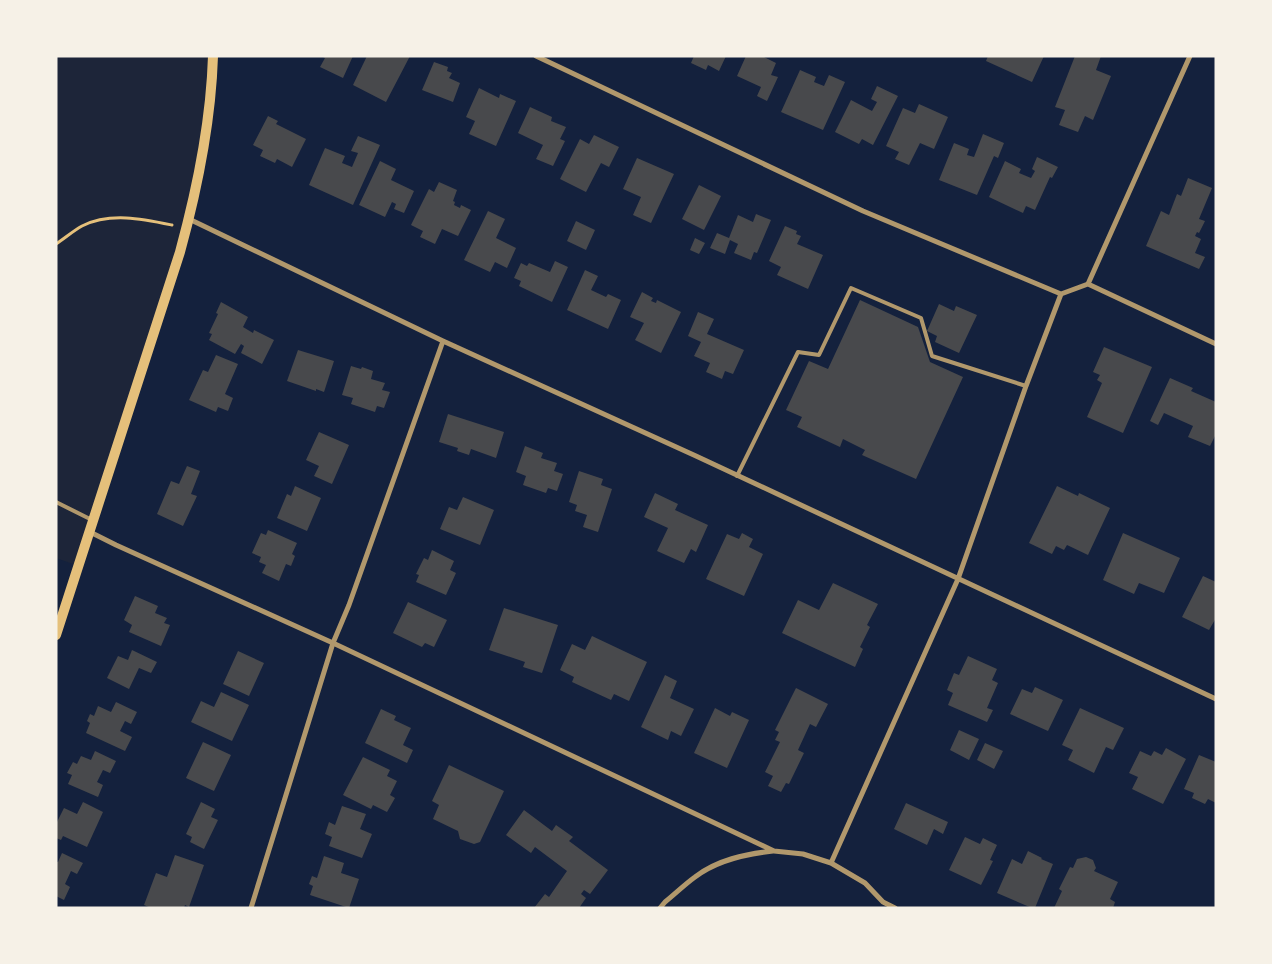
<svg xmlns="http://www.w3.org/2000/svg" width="1272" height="964" font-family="Barlow,sans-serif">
  <rect width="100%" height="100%" fill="#14213d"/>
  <path fill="#1d2539" d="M56 56H213L189 219 79 566 56 558Z"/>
  <path fill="#48494c" d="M321 56H353L343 78 320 67 325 58Z
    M367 56H410L386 102 353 85Z
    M694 56H726L719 71 708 65 706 70 691 63Z
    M746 56H762L776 63 771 75 778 77 767 101 757 96 761 87 737 76Z
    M988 56H1044L1032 82 986 61Z
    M1075 56H1101L1096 70 1111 76 1093 120 1085 116 1078 132 1059 125 1065 110 1055 107Z
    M434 62 448 67 447 71 452 73 449 78 460 83 453 102 422 90Z
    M800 70 816 77 814 82 824 86 829 75 845 82 823 130 781 112Z
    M877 86 898 96 873 145 862 139 859 144 835 132 851 100 872 111 877 102 871 99Z
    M479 88 499 98 500 94 516 101 496 146 469 134 475 121 466 117Z
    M919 104 948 117 934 149 920 143 909 165 895 159 899 152 886 146 903 108 915 113Z
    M530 107 552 117 551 121 566 127 560 139 565 141 553 166 536 159 543 145 518 133Z
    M268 116 278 121 276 124 306 139 292 167 277 159 275 163 260 156 263 150 253 145Z
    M983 134 1004 143 998 158 994 156 977 195 939 180 954 143 969 149 967 155 974 157Z
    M594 135 619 147 609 167 601 163 586 192 560 179 580 139 589 144Z
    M358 136 380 145 353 205 309 185 325 148 345 156 342 163 352 167 358 153 351 151Z
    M1037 157 1058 167 1052 178 1050 177 1035 210 1026 206 1023 213 989 197 1005 161 1021 169 1019 173 1031 178 1035 171 1032 169Z
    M637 158 674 174 651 223 633 215 641 197 623 189Z
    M380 161 396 169 391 180 414 191 404 213 394 209 396 204 392 202 385 217 359 205Z
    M1188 178 1212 188 1199 219 1205 221 1199 233 1197 232 1195 236 1201 239 1195 253 1205 257 1199 269 1146 246 1161 211 1169 215 1177 194 1181 196Z
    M439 182 457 190 453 201 455 202 454 205 460 208 461 205 471 210 458 236 442 229 435 244 420 237 423 231 411 225 429 189 434 192Z
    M699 185 721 196 704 230 682 219Z
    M488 211 505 219 496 238 516 248 507 268 495 262 490 272 464 260Z
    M756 214 771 220 757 253 754 252 751 260 734 253 738 244 730 240 725 254 710 248 717 233 729 238 738 215 753 222Z
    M576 221 595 230 586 250 567 241Z
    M785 226 797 231 796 234 801 236 797 244 823 255 808 289 777 275 781 267 769 261Z
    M695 238 705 243 699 254 690 250Z
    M555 261 568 267 552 302 519 286 521 281 514 278 521 263 527 266 529 263 550 272Z
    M585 270 598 276 591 290 606 297 608 294 621 300 608 329 567 310Z
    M642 292 653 298 651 301 656 303 657 300 681 312 661 353 635 340 644 323 630 317Z
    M860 300 918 327 930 362 963 377 916 479 862 455 865 450 843 439 840 447 797 427 802 417 786 410 809 361 828 369Z
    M221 302 248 317 243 327 253 333 254 330 274 340 262 364 241 353 244 346 241 344 235 354 209 340 212 334 209 333 218 314 216 313Z
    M939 304 954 311 956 306 977 315 959 353 935 342 937 336 927 331Z
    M698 312 714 319 707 334 744 350 733 374 725 371 722 379 706 372 710 363 694 356 701 342 688 336Z
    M1104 347 1152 367 1123 433 1087 417 1102 383 1097 380 1100 375 1093 372Z
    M298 350 334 361 324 392 316 389V391L287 381Z
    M216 355 238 364 225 394 233 398 228 411 218 407 216 412 189 400 203 370 208 372Z
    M351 366 361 369 362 367 373 371 371 379 385 383 382 390 390 392 384 408 377 406 375 412 351 404 353 398 342 395Z
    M1170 378 1193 388 1191 391 1216 402V434L1210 446 1188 437 1193 426 1164 413 1158 425 1150 421Z
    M448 414 504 432 496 458 471 449 469 455 457 451 458 448 439 442Z
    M319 432 349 445 332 484 314 476 319 466 306 460Z
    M525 446 543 453 541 458 557 463 554 471 563 474 557 491 548 488 546 493 523 485 526 476 516 472Z
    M187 466 200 471 191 494 197 496 183 526 157 514 171 481 179 484Z
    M579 471 603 479 601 485 612 489 598 532 583 527 587 515 575 511 577 505 569 502Z
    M295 486 321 498 307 531 277 518 287 494 291 496Z
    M1057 486 1078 496 1079 493 1110 508 1088 555 1067 545 1064 550 1056 546 1052 554 1029 543Z
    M655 493 678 504 675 510 708 525 696 552 691 549 684 563 657 551 668 528 644 517Z
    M463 497 494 510 480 545 440 529 449 507 457 510Z
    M268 530 297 543 292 554 295 556 291 566 286 564 279 581 262 573 266 565 259 562 261 557 252 553 261 533 266 535Z
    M742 533 753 539 749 547 763 554 744 596 706 579 727 534 739 539Z
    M1123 533 1180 558 1164 593 1139 583 1134 594 1103 580Z
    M432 550 454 561 450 570 456 573 446 595 416 582 419 575 416 574 424 558 428 560Z
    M1203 576 1216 582V618L1209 630 1182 617Z
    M833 583 878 604 867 625 870 627 860 647 863 649 855 667 782 633 798 600 819 610Z
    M135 596 158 606 155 613 167 618 164 623 170 625 161 646 129 632 132 625 124 620Z
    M408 602 447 620 434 647 425 643 422 647 393 633Z
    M504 608 558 625 542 673 523 667 525 662 489 650Z
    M592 636 647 662 629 701 614 694 611 700 572 682 574 677 560 670 572 644 585 650Z
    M132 650 157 662 151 673 139 668 129 689 107 678 118 656 128 660Z
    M238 651 264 663 249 696 223 684Z
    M968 656 997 669 992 680 998 683 987 708 993 710 987 722 948 705 953 693 947 690 954 673 959 675Z
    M665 675 677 681 670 698 694 709 681 736 671 731 668 740 641 727Z
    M1035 687 1063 700 1048 731 1010 714 1022 689 1032 693Z
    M796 688 828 704 816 727 810 724 798 750 804 753 789 784 786 783 781 792 768 786 773 776 765 772 780 742 775 740 779 732 775 730Z
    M221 692 249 705 232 741 191 722 201 701 214 707Z
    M116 702 137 712 131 724 125 721 120 731 132 737 125 751 86 733 90 723 87 721 90 714 94 716 98 706 111 712Z
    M715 708 730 716 732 712 749 720 727 768 694 753Z
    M1080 708 1124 728 1113 750 1106 747 1094 773 1068 760 1073 750 1062 745Z
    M381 709 396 716 394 720 411 728 403 745 413 750 407 763 365 743Z
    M959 730 979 739 969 760 950 750Z
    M203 742 231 755 214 791 186 778Z
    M985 743 1003 751 994 769 977 760Z
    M1166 748 1186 759 1163 804 1132 789 1138 777 1129 773 1140 751 1151 756 1154 751 1162 755Z
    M95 751 116 761 110 773 103 770 97 782 103 785 98 797 68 784 72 775 67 773 73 762 77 764 81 756 91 760Z
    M1199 755 1216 762V803L1208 799 1205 804 1192 798 1194 793 1184 789Z
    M363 757 390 770 387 776 397 781 390 795 395 798 387 812 373 805 371 809 343 795Z
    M449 765 504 791 480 842 474 844 460 839 458 831 433 819 439 805 432 801Z
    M83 802 103 812 87 847 63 836 61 840 56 838V824L64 808 77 814Z
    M201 802 215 809 211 817 218 820 204 849 190 842 192 837 186 834Z
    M906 803 948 822 943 834 934 829 927 845 894 829Z
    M342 806 366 814 360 829 372 834 362 858 329 846 332 837 325 834 329 822 335 825Z
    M524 810 552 831 556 825 573 837 569 841 608 870 590 894 584 890 581 894 586 898 579 908H534L545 894 549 897 567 871 535 847 531 853 506 835Z
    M965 837 980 844 983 838 997 845 990 860 993 861 981 885 949 870Z
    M1028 851 1042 858 1041 859 1053 864 1035 908H1032L997 893 1012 859 1022 864Z
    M62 853 83 863 77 874 71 871 65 884 70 887 64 900 56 896V862H58Z
    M175 855 204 865 189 907 185 905 184 908H151L144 905 156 873 167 877Z
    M324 856 344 863 341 873 359 879 349 908 310 895 313 886 309 884 312 876 317 878Z
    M1086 857 1093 860 1096 868 1094 871 1118 882 1110 899 1115 902 1113 908H1054L1062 891 1059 889 1070 867 1073 868 1077 859Z"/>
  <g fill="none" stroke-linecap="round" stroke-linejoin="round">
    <path stroke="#e5c07b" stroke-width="3" d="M56 244C65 238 73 231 82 226 110 212 143 219 172 225"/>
    <path stroke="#b1986c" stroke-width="4" d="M737 476 798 352 819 355 851 288 921 318 932 356 1026 386
      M56 502 92 520"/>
    <path stroke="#b1986c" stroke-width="5" d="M536 56 863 211 1061 294
      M189 219 443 341 696 456 1216 699
      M1088 284 1216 344
      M90 532 116 545 333 643 774 851 803 854 831 863 865 883 883 902 895 908
      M831 863 958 579 1026 386 1061 294 1088 284 1190 56
      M251 908 333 643 349 605 443 341
      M660 908 665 902C675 894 684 885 695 877 717 860 745 854 773 851"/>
    <path stroke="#e5c07b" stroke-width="10" d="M56 635 180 252C197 190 211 121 213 56"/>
  </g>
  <rect width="1272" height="964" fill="none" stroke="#f6f1e7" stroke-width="115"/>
</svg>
